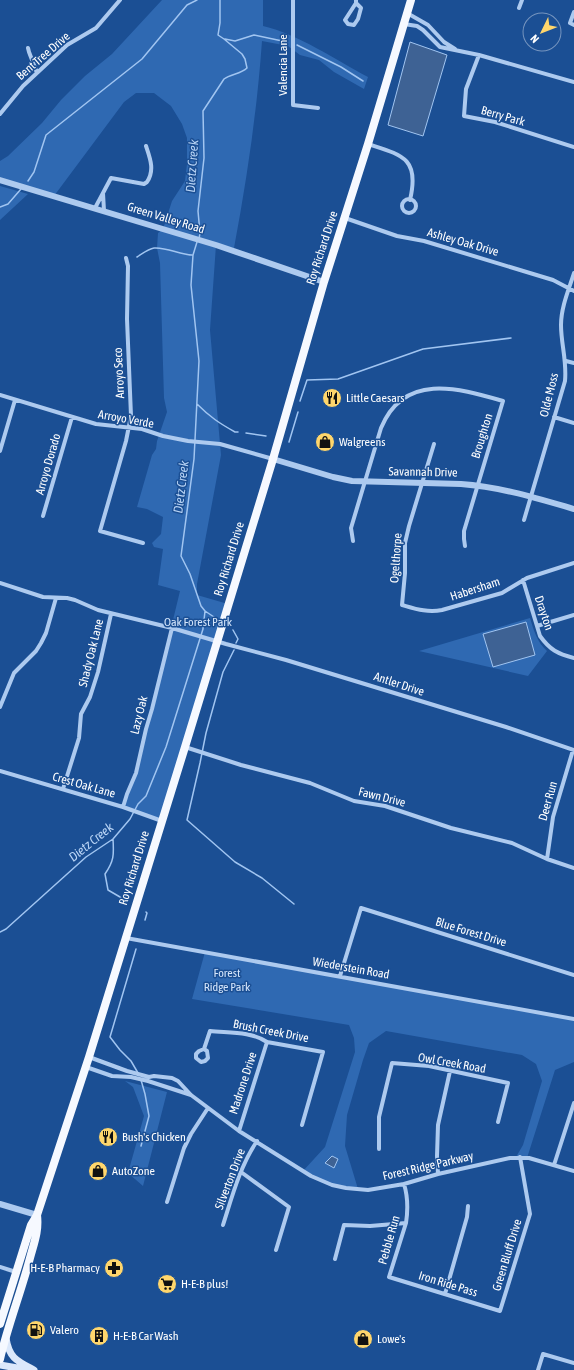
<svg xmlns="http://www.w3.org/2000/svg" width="574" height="1370" font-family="'Asap Condensed',sans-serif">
  <rect width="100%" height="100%" fill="#1b4f94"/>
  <path fill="#2f69b2" d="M162 0H263V26C298 34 336 60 368 77L364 89 334 72 319 60 300 55 288 46 262 41C257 111 247 179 234 248L216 245 210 330 221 455 197 584V595L228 604 162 821 123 807 136 773 180 591 158 585 163 549 154 547 152 543 161 534 163 517 147 509 137 507 152 455 156 449 157 441 167 412 164 398 160 263 157 248 158 233 163 229 172 201 185 181 187 164V138L182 124 171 106 154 93H136L124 102 54 196 0 180V161L8 156 42 123 61 100 85 76 112 54Z
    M0 186 28 194 0 220Z
    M530 618C534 631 537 642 547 651L528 676 419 651Z
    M205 952 574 1019V1062L555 1070 527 1158 516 1157 523 1145 542 1081 536 1064 522 1055 386 1031 369 1043 363 1060 347 1115 345 1146 358 1189 332 1185 303 1171 325 1147 355 1052 354 1038 349 1025 192 999Z
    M125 1081 167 1092 143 1186 128 1173 144 1116 133 1087Z"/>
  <path fill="#3e6294" stroke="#a1c5f1" d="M410 42 447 55 423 136 388 125Z
    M526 622 535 655 493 667 483 634Z
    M332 1156 338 1159 334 1168 325 1163Z"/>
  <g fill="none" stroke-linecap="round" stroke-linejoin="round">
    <path stroke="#a1c5f1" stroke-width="1.5" d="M225 39 235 41 254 35 287 42
      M297 45 341 67 363 81
      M28 181 34 172 46 135 142 59 187 5 197 0
      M0 207 8 204 21 189
      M199 239 200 233 198 211 204 158 203 111 224 79C231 74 241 74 247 68L245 59 242 54 224 39 218 35 220 23V0
      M137 257C142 254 148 249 154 248 167 247 180 255 192 255
      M300 401 307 380 338 379 423 349 511 338
      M197 404C210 417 219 423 235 432H238
      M246 433 266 436
      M289 442 298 412
      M205 611 214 617
      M233 630 238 639 236 643
      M234 650 223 672 206 733 200 763 187 820 235 862 262 878 294 904
      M113 839C114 855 114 861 105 874L108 890 120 897 126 903
      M145 920 147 913 146 912
      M0 932 6 929 86 857 113 839 130 819 138 804 146 796 166 747 203 629 205 611 201 606 190 574 181 556 194 459 196 420 199 361 191 285 193 255 197 242
      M136 949 110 1037 120 1050 131 1061 138 1073
      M141 1080 145 1094 149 1116 141 1146"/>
    <path stroke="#adcaef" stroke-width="4" d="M293 0V105L318 108
      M356 3 361 8 358 19 354 25 348 24 345 20 356 3V0
      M519 8 522 0
      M574 12 570 23 574 25
      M407 13 428 25 444 42 455 49
      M404 24 417 26 423 30 440 47 479 55 574 82
      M28 48 29 52 37 73
      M479 55 466 89 464 116 495 122 574 147
      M0 114 23 86 67 45 96 28 120 0
      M368 144C402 155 420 158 410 200
      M103 193 104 211
      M402 206a7 7 0 1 1 14 0a7 7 0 1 1-14 0Z
      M95 208 111 178 144 184 147 182C155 170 150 158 146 146
      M345 218 397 236 424 241 553 280 574 291
      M126 258 128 266 127 319 131 416 126 441 100 531 143 543
      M566 361 574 363
      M0 395 96 424 142 429 163 436 188 441 220 444 273 459
      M554 417 574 423
      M434 444 409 526 405 543V573L402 605C416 609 428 613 442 610L502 593 527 578 574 563
      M0 451 15 400
      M43 516 72 417
      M524 520 565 381C567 361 561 344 561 325 561 307 569 289 574 273
      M353 541 351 528 381 428C404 372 458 388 503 401L464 531V539L465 546
      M523 580 540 636C550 650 558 654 574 658
      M0 583 43 597 67 598 75 600 98 610 172 628 226 644 286 660 506 727 574 750
      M537 626 574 615
      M0 707 14 673 36 651 41 643 46 633 56 598
      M185 747 241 765 310 783 354 801 385 806 451 828 512 843 547 859 574 868
      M0 771 123 807 162 821
      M63 789 79 738 81 714 90 697 98 672 111 614
      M123 807 127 794 136 773 146 729 152 709 172 628
      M547 859 553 817 573 750
      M126 938 574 1019
      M340 976 361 908 574 975
      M204 1049 199 1051 196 1054V1058L201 1062 205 1061 208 1058 207 1051 204 1049 210 1031C228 1033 251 1031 267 1042L323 1052 302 1125
      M89 1057 127 1071 149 1077 154 1076 172 1078 178 1081 191 1095 239 1131 311 1176 332 1185 346 1188 368 1190 404 1184 438 1174 510 1158H529L574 1171
      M86 1067 112 1076 131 1077 148 1081 191 1095
      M239 1131 267 1042
      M379 1149V1117L392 1063 429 1066 508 1083 498 1122
      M554 1165 574 1103
      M241 1172 289 1207 276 1250
      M438 1174 437 1156 438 1125 450 1071
      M404 1184C408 1197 408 1210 406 1223L389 1277 500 1311 530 1214 520 1157
      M167 1202 184 1148 191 1134 208 1108
      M223 1225C232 1197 240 1166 257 1141
      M335 1259 344 1225 370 1226 406 1223
      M0 1267 16 1272
      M445 1294 467 1217 468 1206
      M538 1370 543 1354 574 1363"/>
    <path stroke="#adcaef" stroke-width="6" d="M0 180 216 245 324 282
      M273 459 333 477 352 481 461 484C501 487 536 498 574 509
      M0 1204 37 1215"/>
    <path stroke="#dbe8fb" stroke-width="7" d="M6 1338C9 1358 17 1361 34 1370
      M0 1365 29 1370"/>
    <path stroke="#f6f9ff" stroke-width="8" d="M0 1324 31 1225 37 1215 89 1057 185 747 273 459 324 282 368 144 411 0
      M0 1359C8 1325 21 1292 30 1258 34 1243 39 1231 37 1215"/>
  </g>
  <defs>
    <g id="restaurant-disc" transform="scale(1)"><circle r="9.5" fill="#ffd66c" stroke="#1b4f94"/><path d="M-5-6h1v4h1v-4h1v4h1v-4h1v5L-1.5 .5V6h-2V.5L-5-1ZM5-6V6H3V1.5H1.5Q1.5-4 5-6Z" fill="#111"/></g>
    <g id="shop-disc" transform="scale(1)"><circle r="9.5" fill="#ffd66c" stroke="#1b4f94"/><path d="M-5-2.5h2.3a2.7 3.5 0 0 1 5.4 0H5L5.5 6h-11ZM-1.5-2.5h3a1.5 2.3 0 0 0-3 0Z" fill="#111"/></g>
    <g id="pharmacy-disc" transform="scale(1)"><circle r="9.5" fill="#ffd66c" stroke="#1b4f94"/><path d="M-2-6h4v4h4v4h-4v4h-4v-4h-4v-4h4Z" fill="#111"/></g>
    <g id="supermarket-disc" transform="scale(1)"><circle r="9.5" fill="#ffd66c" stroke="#1b4f94"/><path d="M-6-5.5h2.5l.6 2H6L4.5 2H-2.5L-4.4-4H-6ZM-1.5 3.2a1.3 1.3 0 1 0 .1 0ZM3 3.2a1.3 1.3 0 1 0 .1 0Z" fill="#111"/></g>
    <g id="fuel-disc" transform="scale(1)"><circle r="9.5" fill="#ffd66c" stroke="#1b4f94"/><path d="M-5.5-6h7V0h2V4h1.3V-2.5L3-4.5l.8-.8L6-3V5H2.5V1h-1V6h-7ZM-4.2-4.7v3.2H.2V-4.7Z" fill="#111"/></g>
    <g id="building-disc" transform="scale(1)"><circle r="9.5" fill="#ffd66c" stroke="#1b4f94"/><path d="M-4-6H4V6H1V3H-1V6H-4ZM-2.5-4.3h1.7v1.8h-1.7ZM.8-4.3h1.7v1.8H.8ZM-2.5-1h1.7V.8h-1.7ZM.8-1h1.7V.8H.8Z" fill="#111"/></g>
  </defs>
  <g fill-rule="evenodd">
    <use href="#restaurant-disc" x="332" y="398"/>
    <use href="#shop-disc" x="325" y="442"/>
    <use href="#restaurant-disc" x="108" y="1137"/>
    <use href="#shop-disc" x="98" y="1171"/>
    <use href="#pharmacy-disc" x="114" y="1268"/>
    <use href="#supermarket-disc" x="167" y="1284"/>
    <use href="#fuel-disc" x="36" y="1330"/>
    <use href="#building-disc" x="99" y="1336"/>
    <use href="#shop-disc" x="363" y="1339"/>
  </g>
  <g text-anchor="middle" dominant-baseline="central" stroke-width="3" stroke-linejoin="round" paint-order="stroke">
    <g font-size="12" fill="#fff" stroke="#1b4f94">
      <text transform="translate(43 56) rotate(-41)">Bent Tree Drive</text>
      <text transform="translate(283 65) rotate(-90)">Valencia Lane</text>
      <text transform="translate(503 116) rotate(16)">Berry Park</text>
      <text transform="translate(166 218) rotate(17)">Green Valley Road</text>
      <text transform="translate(463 242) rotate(16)">Ashley Oak Drive</text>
      <text transform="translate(322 248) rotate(-72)">Roy Richard Drive</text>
      <text transform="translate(119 373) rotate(-93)">Arroyo Seco</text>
      <text transform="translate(549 395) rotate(-76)">Olde Moss</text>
      <text transform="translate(126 419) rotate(10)">Arroyo Verde</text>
      <text transform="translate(482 436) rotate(-73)">Broughton</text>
      <text transform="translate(48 464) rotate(-74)">Arroyo Dorado</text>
      <text transform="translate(423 472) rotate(1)">Savannah Drive</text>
      <text transform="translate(396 558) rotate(-86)">Ogelthorpe</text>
      <text transform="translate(229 559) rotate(-73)">Roy Richard Drive</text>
      <text transform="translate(475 589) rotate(-18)">Habersham</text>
      <text transform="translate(544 613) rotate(71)">Drayton</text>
      <text transform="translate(91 653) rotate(-76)">Shady Oak Lane</text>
      <text transform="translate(399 684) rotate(18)">Antler Drive</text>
      <text transform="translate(139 715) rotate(-76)">Lazy Oak</text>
      <text transform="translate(84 785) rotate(16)">Crest Oak Lane</text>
      <text transform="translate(382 797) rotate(14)">Fawn Drive</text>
      <text transform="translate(548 801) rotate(-74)">Deer Run</text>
      <text transform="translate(134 868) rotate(-73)">Roy Richard Drive</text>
      <text transform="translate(471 932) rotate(17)">Blue Forest Drive</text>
      <text transform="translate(351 968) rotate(10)">Wiederstein Road</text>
      <text transform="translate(271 1031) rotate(11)">Brush Creek Drive</text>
      <text transform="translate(452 1063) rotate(10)">Owl Creek Road</text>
      <text transform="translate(243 1083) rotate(-72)">Madrone Drive</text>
      <text transform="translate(428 1166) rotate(-13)">Forest Ridge Parkway</text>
      <text transform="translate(230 1179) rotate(-69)">Silverton Drive</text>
      <text transform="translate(389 1240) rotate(-74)">Pebble Run</text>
      <text transform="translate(507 1255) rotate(-73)">Green Bluff Drive</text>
      <text transform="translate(448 1284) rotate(17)">Iron Ride Pass</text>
    </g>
    <g font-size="12" fill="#fff" stroke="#1b4f94" text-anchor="start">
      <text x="346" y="398">Little Caesars</text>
      <text x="339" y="442">Walgreens</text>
      <text x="122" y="1137">Bush's Chicken</text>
      <text x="112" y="1171">AutoZone</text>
      <text x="100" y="1268" text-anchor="end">H-E-B Pharmacy</text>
      <text x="181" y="1284">H-E-B plus!</text>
      <text x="50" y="1330">Valero</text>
      <text x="113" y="1336">H-E-B Car Wash</text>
      <text x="377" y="1339">Lowe's</text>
    </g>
    <g font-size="12" fill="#d4e5fb" stroke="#1b4f94">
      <text x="198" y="622">Oak Forest Park</text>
      <text x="227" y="973">Forest<tspan x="227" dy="14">Ridge Park</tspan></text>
    </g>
    <g font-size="13" font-style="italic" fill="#bad5f6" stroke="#1b4f94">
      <text transform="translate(192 166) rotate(-86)">Dietz Creek</text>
      <text transform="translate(181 487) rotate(-83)">Dietz Creek</text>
      <text transform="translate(91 842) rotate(-39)">Dietz Creek</text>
    </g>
  </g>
  <g transform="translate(542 32) rotate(227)"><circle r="19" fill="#1b4f94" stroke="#7695bf"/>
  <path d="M0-3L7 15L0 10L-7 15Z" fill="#ffd66c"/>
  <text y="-6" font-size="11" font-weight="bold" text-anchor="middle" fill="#ffffff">N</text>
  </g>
</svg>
